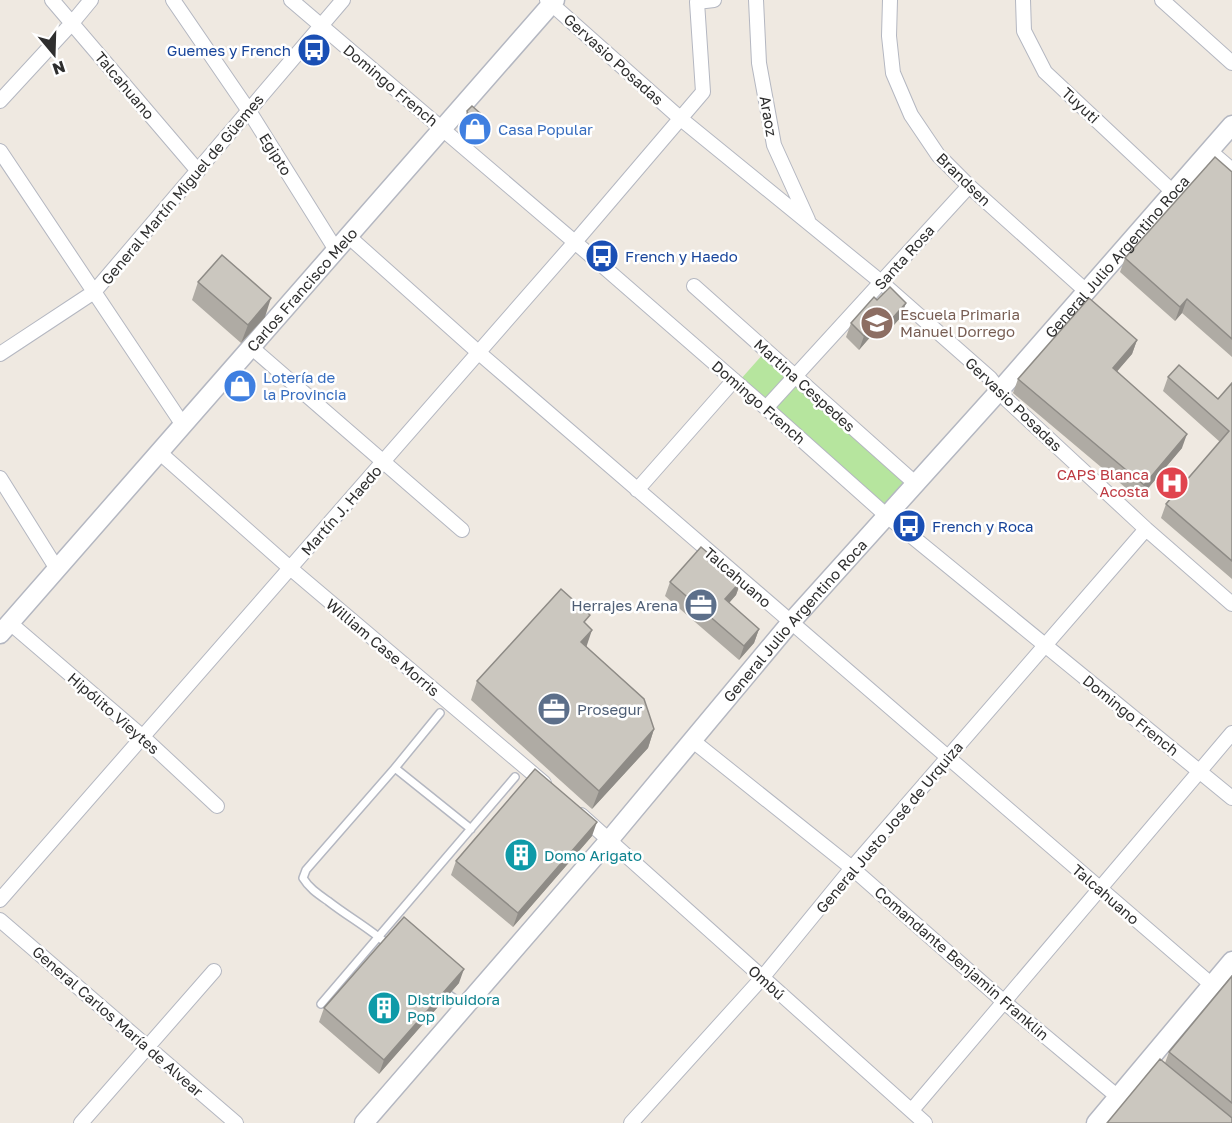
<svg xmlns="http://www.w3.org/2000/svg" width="1232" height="1123" font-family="'Golos Text',sans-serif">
  <rect width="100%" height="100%" fill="#efe9e1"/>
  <path fill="#b6e59e" d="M764 353 788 378 768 400 740 380Z
    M793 383 906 478 904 484 887 504H883L774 409Z"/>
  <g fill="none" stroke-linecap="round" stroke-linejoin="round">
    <g stroke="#b4b7c1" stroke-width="10">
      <path id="lane" d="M395 768 440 713
        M387 944C369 928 347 916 328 901 318 894 309 888 303 878L306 870 395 768 471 829
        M449 995 464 1005
        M321 1004 515 777"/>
    </g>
    <g stroke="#b4b7c1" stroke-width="16">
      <path id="street" d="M52 0 198 171
        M173 0 249 111 336 250
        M291 0 597 261 766 408 887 516 1232 798
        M547 0 681 119 881 282 990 378 1007 400 1146 529 1232 604
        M756 0 759 63 774 145 808 220
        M890 0 889 36 893 73 911 115 938 155 969 186 1086 291
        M1023 0 1024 31 1045 72 1173 192
        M1162 0 1232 63
        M0 101 72 23 91 0
        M0 151 183 425
        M1210 151 1232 170
        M348 236 478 352 1212 985
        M694 286 916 484
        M251 347 462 530
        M0 354 94 292 343 0
        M766 408 969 186
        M159 452 290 568 544 783
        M0 478 57 569
        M637 490 734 380
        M10 623 143 737 217 806
        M693 741 852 868 1003 1001 1118 1097
        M581 815 925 1123
        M0 900 575 242 703 92 697 2 714 0
        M0 920 236 1123
        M912 1110 1232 733
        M81 1123 214 971
        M631 1123 762 978 852 868 1146 529"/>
    </g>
    <g stroke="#b4b7c1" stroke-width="21">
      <g id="secondary">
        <path id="s1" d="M0 634 555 0"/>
        <path id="s2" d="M364 1123 610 839 791 622 1000 390 1232 125"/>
        <path d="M1096 1123 1232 961"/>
      </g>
    </g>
    <use href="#lane" stroke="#fff" stroke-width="7"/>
    <use href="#street" stroke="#fff" stroke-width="14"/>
    <use href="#secondary" stroke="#fff" stroke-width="18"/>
  </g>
  <path fill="#afaba4" d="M467 111 485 130 478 138 465 127 464 121Z
    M1232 172V357L1182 313 1175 321 1120 272 1125 258Z
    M198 282 265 317 241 343 192 300Z
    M877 300 901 317 885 335 878 328 859 350 846 337 851 323Z
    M1137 340 1132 354 1117 371 1182 448 1139 499 1013 393 1018 379Z
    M1168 377 1218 399 1232 383V579L1161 518 1166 504 1220 442 1163 391Z
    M741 581 736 595 729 603 759 629 754 643 739 660 665 596 670 582Z
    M586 624V646L654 729 648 748 592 809 471 700 477 681Z
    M592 836 513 927 451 875 456 861Z
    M1232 976V1123L1165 1063 1169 1052Z
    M459 983 379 1074 319 1022 324 1008Z"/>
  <path fill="#8e8b86" d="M489 121 485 130 478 138 481 129Z
    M271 298 265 317 241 343 248 325Z
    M1187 299 1182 313 1175 321 1180 307Z
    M906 303 901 317 885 335 890 321Z
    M883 314 878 328 859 350 864 336Z
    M1137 340 1132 354 1108 382 1113 368Z
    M1187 434 1182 448 1139 499 1144 485Z
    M741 581 736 595 720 613 725 599Z
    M759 629 754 643 739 660 744 646Z
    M592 630 586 648 581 642Z
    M654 729 648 748 592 809 599 791Z
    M597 822 592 836 513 927 518 913Z
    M464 969 459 983 379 1074 384 1060Z"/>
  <path fill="#cbc7bf" stroke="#8e8b86" stroke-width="1.5" d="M472 106 489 121 481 129 469 117 467 111Z
    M1215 157 1232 172V339L1187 299 1180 307 1125 258Z
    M222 255 271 298 248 325 198 282Z
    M890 287 906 303 890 321 883 314 864 336 851 323 874 297 877 300Z
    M1089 298 1137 340 1113 368 1187 434 1144 485 1018 379Z
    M1179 365 1218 399 1232 383V561L1166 504 1229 431 1168 377Z
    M701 547 741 581 725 599 759 629 744 646 670 582Z
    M561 589 590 615 584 622 592 630 581 642 644 699 654 729 599 791 477 681Z
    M535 769 597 822 518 913 456 861Z
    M404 917 464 969 384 1060 324 1008Z
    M1232 976V1103L1169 1052Z
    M1160 1059 1232 1118V1123H1107Z"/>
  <defs>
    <g id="bus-disc" transform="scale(1.725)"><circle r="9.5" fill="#1a4fb4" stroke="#fff"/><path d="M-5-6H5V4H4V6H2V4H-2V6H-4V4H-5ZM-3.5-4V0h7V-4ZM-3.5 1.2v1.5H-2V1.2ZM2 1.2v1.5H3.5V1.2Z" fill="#fff"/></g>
    <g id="shop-disc" transform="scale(1.725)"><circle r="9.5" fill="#3f7fe0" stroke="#fff"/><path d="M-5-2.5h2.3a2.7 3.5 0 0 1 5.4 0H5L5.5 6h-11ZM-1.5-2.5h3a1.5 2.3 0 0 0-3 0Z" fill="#fff"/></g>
    <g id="school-disc" transform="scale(1.725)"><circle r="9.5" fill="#8d6e63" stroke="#fff"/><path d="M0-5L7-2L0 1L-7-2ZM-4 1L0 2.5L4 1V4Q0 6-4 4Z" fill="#fff"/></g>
    <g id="hospital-disc" transform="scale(1.725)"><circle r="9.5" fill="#e0444e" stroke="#fff"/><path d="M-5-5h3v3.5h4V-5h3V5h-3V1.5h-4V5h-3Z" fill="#fff"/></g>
    <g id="office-disc" transform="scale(1.725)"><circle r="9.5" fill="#5c6f8a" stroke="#fff"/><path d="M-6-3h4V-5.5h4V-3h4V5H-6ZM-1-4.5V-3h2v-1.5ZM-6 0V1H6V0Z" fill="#fff"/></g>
    <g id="building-disc" transform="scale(1.725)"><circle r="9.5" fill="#0f9aa8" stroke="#fff"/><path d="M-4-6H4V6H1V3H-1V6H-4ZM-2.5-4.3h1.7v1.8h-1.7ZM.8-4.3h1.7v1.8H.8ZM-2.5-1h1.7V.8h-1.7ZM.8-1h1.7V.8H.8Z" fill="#fff"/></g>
  </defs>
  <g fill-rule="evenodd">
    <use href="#bus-disc" x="314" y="50"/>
    <use href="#shop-disc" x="475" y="129"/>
    <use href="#bus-disc" x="602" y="256"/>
    <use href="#school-disc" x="877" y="323"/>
    <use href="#shop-disc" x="240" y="386"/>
    <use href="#hospital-disc" x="1172" y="483"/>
    <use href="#bus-disc" x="909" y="526"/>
    <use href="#office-disc" x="701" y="605"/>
    <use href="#office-disc" x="554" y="709"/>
    <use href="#building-disc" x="521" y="855"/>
    <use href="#building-disc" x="384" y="1008"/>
  </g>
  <g text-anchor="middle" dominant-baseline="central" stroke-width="5" stroke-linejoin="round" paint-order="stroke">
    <g font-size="15" fill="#164399" stroke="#fff" text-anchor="start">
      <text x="291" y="50" text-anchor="end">Guemes y French</text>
      <text x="625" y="256">French y Haedo</text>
      <text x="932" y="526">French y Roca</text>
    </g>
    <g font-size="15" fill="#2e2e2e" stroke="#fff">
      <text transform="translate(614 59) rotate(42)">Gervasio Posadas</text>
      <text transform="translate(125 85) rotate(50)">Talcahuano</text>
      <text transform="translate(391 85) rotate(40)">Domingo French</text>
      <text transform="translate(1081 105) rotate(43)">Tuyuti</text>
      <text transform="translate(769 116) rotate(80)">Araoz</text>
      <text transform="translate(276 154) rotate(58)">Egipto</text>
      <text transform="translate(964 179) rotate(44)">Brandsen</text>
      <text transform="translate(182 189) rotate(-50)">General Martín Miguel de Güemes</text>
      <text transform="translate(904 257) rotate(-48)">Santa Rosa</text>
      <text stroke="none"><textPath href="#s2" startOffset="1148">General Julio Argentino Roca</textPath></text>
      <text stroke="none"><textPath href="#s1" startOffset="458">Carlos Francisco Melo</textPath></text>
      <text transform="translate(805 385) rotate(42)">Martina Cespedes</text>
      <text transform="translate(759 402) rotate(41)">Domingo French</text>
      <text transform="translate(1014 404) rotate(44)">Gervasio Posadas</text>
      <text transform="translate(341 510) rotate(-49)">Martín J. Haedo</text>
      <text transform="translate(738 577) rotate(41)">Talcahuano</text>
      <text stroke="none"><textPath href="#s2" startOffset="662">General Julio Argentino Roca</textPath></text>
      <text transform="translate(383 647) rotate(40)">William Case Morris</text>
      <text transform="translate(114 713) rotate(41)">Hipólito Vieytes</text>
      <text transform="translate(1131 715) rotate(39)">Domingo French</text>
      <text transform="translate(889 827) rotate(-50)">General Justo José de Urquiza</text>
      <text transform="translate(1106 894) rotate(41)">Talcahuano</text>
      <text transform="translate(962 963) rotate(41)">Comandante Benjamin Franklin</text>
      <text transform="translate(767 982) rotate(42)">Ombú</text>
      <text transform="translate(118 1021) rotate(41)">General Carlos María de Alvear</text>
    </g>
    <g font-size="15" fill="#366cbe" stroke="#fff" text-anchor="start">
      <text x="498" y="129">Casa Popular</text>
      <text x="263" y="377">Lotería de<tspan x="263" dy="17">la Provincia</tspan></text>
    </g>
    <g font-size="15" fill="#785e54" stroke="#fff" text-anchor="start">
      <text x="900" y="314">Escuela Primaria<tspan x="900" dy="17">Manuel Dorrego</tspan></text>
    </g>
    <g font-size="15" fill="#be3a42" stroke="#fff" text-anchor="end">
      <text x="1149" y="474">CAPS Blanca<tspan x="1149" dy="17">Acosta</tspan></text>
    </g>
    <g font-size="15" fill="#4e5e75" stroke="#fff" text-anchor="end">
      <text x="678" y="605">Herrajes Arena</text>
      <text x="577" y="709" text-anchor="start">Prosegur</text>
    </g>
    <g font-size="15" fill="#0d838f" stroke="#fff" text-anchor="start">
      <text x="544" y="855">Domo Arigato</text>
      <text x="407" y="999">Distribuidora<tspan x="407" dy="17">Pop</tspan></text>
    </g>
  </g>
  <g transform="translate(54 54) rotate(161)" stroke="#ffffff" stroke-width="4.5" paint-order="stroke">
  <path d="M0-4.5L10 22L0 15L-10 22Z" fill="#2e2e2e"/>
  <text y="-9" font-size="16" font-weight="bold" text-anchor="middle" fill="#2e2e2e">N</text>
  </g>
</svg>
